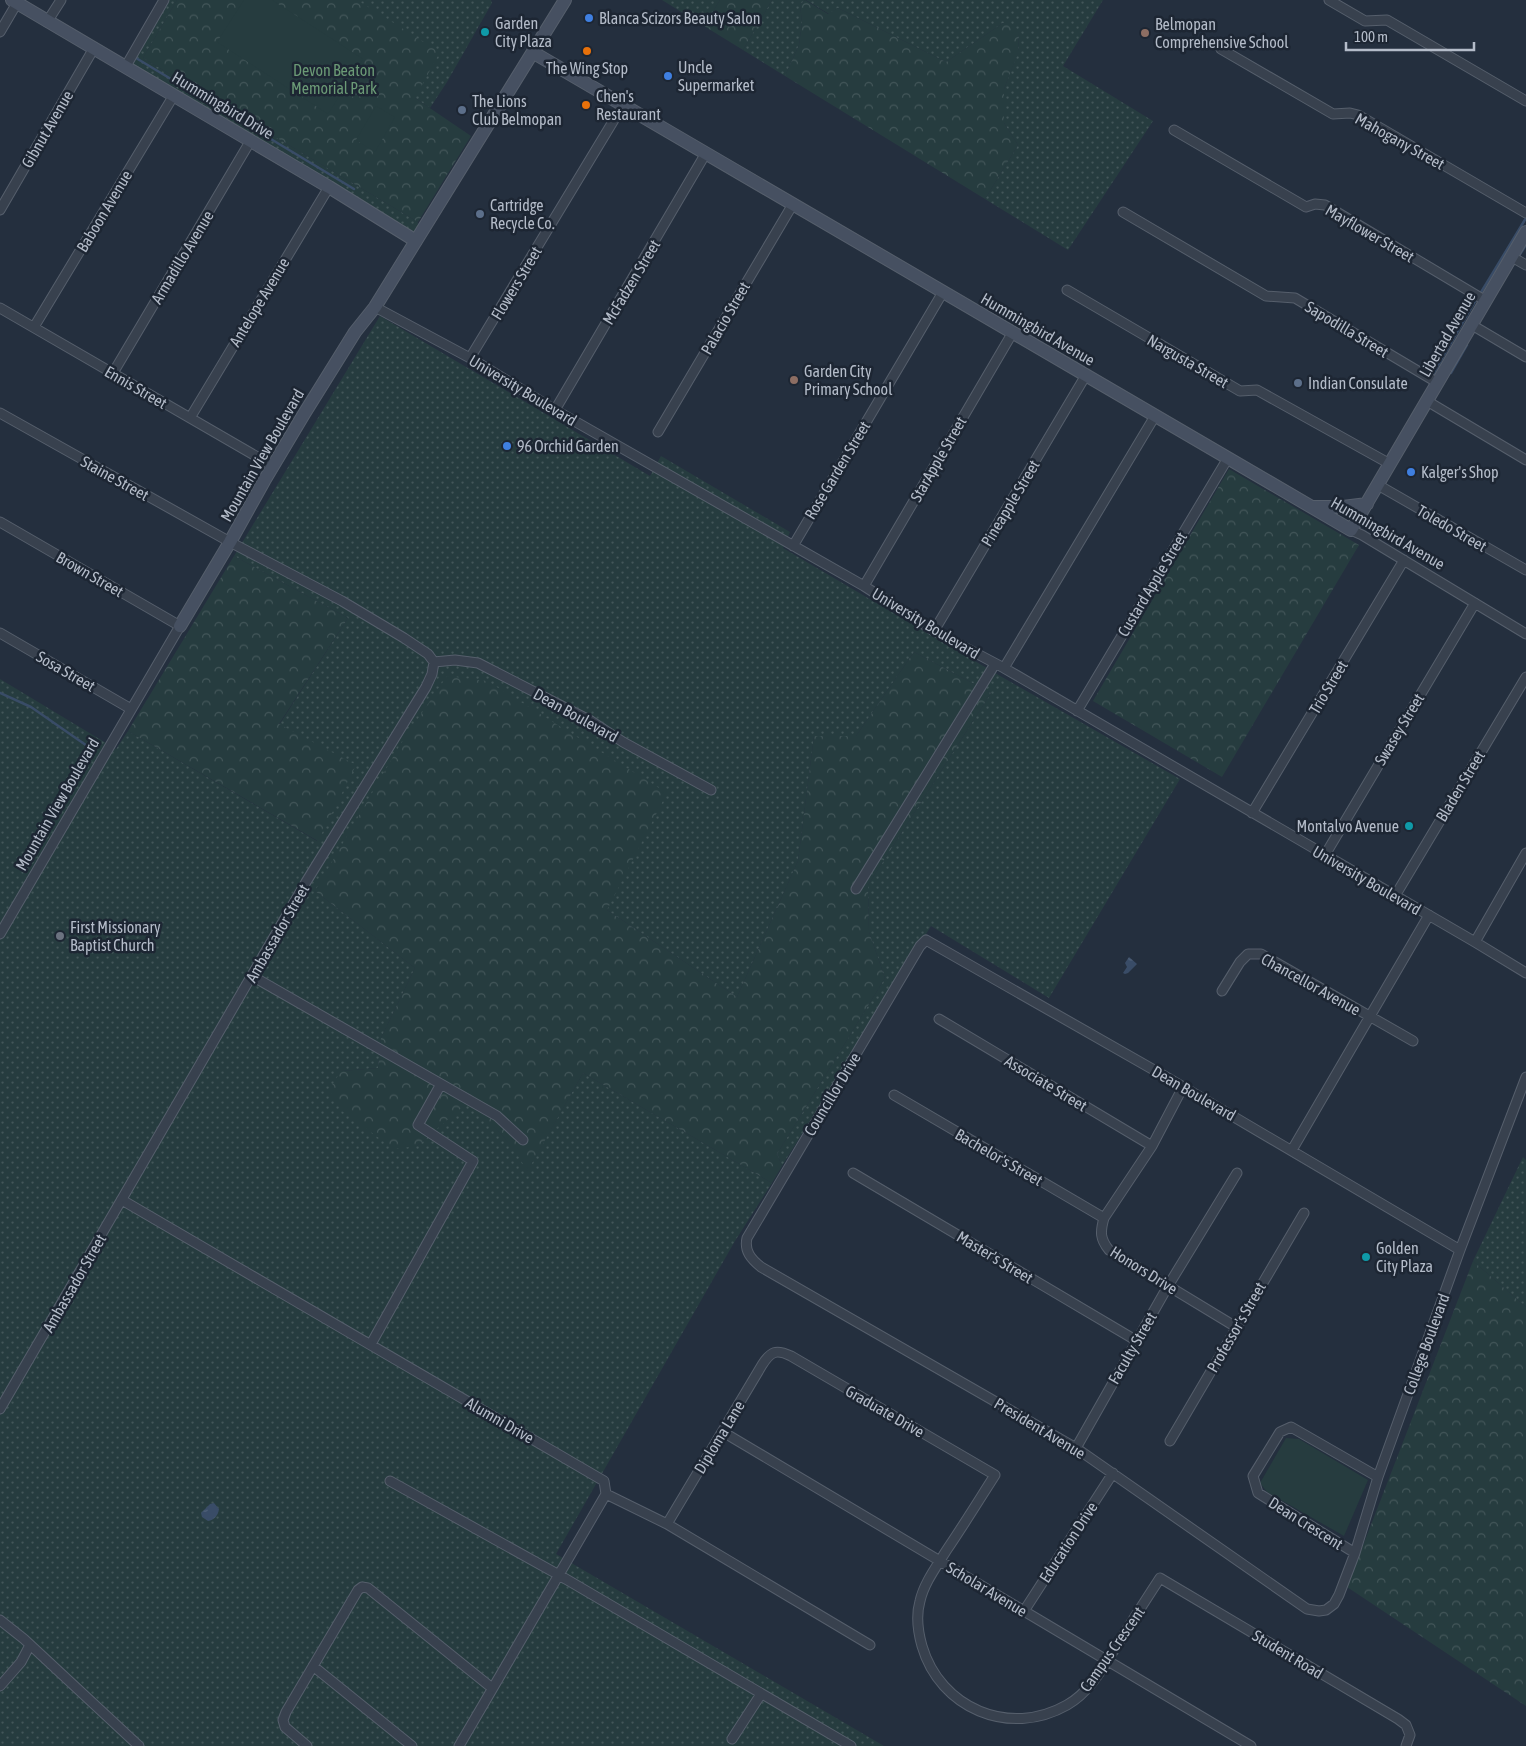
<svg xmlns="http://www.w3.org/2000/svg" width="1526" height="1746" font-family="'Asap Condensed',sans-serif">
  <defs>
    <pattern id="grass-dots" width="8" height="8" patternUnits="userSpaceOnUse" patternTransform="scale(1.25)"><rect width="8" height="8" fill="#263c3f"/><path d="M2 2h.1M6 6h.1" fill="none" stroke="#435659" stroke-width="1.8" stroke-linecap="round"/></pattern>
    <pattern id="forest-crowns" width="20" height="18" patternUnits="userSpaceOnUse" patternTransform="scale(1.25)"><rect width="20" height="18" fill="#263c3f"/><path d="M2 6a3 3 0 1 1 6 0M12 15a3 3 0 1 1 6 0" fill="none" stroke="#435659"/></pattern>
    <pattern id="water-ripples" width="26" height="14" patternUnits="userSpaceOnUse" patternTransform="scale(1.25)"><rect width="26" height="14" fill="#394c67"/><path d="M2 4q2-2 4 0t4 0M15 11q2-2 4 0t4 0" fill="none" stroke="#53647b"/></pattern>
  </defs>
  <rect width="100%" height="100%" fill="#242f3e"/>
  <path fill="url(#grass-dots)" d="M164 0H177L143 58 418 222 416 241 126 66Z
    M357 0H491L492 3 447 82 430 108 415 98Z
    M662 0H720L704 26Z
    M772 0H805L800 5 802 22 799 45 785 76 743 50Z
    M806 0H1103L1063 66 1153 121 1068 250 985 199 1018 145 1004 123V89L1018 52 1019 33 1003 23 946 62 838 8 829 14Z
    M380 316 650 476 661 456 790 532 783 548 1002 677 1180 779 1049 998 931 926 782 1166 777 1154 885 978 869 932 868 885 991 693 914 652 856 736H814L798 861 737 997 607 910 315 891 415 968 381 1038 378 1068 341 1071 417 1146 467 1102 492 1124 520 1155 527 1171 583 1073 772 1183 735 1241 556 1554 884 1746H0V679L116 749 128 731 317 841 279 725 348 618 234 556Z
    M1523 1157 1526 1160V1307L1473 1261Z"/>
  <path fill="url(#forest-crowns)" d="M177 0H357L440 52 415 98 471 136 418 222 143 58Z
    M720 0H772L743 50 704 26Z
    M805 0 828 14 838 8 946 62 1003 23 1014 25 1019 33 1018 53 1004 89V123L1018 145 985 199 785 76 799 45 802 22 800 5Z
    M1229 469 1359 545 1222 777 1093 701Z
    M234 556 348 618 279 724 356 765 318 841 128 731Z
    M914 652 991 693 868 885 869 932 885 978 777 1154 782 1166 772 1183 583 1073 527 1172C514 1143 491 1123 467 1103L417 1146 394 1149 342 1111 329 1090 341 1071 378 1068 381 1038 415 968 315 891 400 745 447 676 487 681 667 793 607 910 737 997 798 861 814 736H856Z
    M1473 1261 1526 1307V1706L1347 1587Z"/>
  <path fill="#263c3f" d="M244 0H272L363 59 328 114 217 42Z
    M376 106 395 117 375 152 356 140Z
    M1286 1438 1299 1439 1368 1480 1344 1536 1267 1492 1260 1483Z"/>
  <path fill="url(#water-ripples)" d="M1129 957 1137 964 1128 973 1125 974 1123 973 1127 967 1125 963Z
    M214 1503 219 1509C218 1516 214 1520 208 1521L202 1517 201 1513 210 1504Z"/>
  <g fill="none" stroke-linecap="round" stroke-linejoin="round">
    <path stroke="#394c67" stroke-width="2.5" d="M136 58 354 189
      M1519 256 1526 245
      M1480 294 1526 218
      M1451 373 1467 345
      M1432 376 1477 298
      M0 693 31 707 93 750"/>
    <g stroke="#565f6c" stroke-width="11">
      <path id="street" d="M1329 0 1365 21 1387 20 1526 101
        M47 22 61 0
        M0 32 17 3
        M1221 49 1333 114 1350 113 1358 115 1526 213
        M126 66 164 0
        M1174 130 1306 207 1315 204 1325 205 1486 301
        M0 210 94 48
        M1123 212 1266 296 1295 298 1438 383
        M1512 257 1526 265
        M1067 290 1240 391 1257 390 1390 464
        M375 307 470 358 555 410 864 586 934 631 1004 668 1475 942 1526 973
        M0 308 273 466
        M1472 325 1526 357
        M34 327 174 95
        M470 358 623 105
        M113 373 251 140
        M1427 401 1526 460
        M555 410 706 153
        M0 413 230 542 342 601 404 638 428 654 434 662 432 674 426 687 306 882 0 1409
        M190 418 329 187
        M658 432 793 204
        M1378 485 1526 570
        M0 522 180 626 0 934
        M1351 530 1362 535 1526 634
        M793 546 943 292
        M864 586 1013 332
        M934 631 1086 375
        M0 633 131 709
        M434 662 455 660 478 663 591 721 623 742 711 790
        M1004 668 1155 416
        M1077 711 1228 458
        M1252 813 1404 560
        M1325 855 1475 603
        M856 889 995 664
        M1395 896 1526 677
        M1475 942 1526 853
        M252 976 497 1116 523 1140
        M1222 991 1240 962 1248 954H1261L1413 1041
        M939 1019 1152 1146
        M1183 1087 1152 1146 1104 1218C1100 1232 1100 1239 1109 1250L1236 1327
        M894 1095 1104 1218
        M1292 1150 1429 915
        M853 1173 1137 1341
        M122 1200 604 1481 606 1494
        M1460 1250 1168 1078 926 940 920 946 747 1238C744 1251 751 1259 761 1267L1076 1448 1307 1609 1319 1611 1326 1610 1334 1604 1339 1595 1355 1553 1378 1477 1460 1250 1526 1077
        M371 1344 473 1161 418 1125 441 1084
        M723 1432 1251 1746
        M1170 1441 1304 1213
        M1076 1448 1168 1286 1237 1173
        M390 1481 559 1575 851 1746
        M606 1494 667 1524 870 1645
        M667 1524 762 1365C771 1351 776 1349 791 1356L995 1475C979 1500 963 1526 946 1551 937 1566 924 1583 920 1601 916 1615 918 1632 922 1646 940 1708 1009 1738 1067 1705 1092 1691 1106 1662 1121 1639 1134 1618 1147 1598 1160 1578L1398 1719 1406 1725 1410 1735 1406 1746
        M1355 1553 1258 1493 1253 1476 1280 1432 1291 1427 1378 1477
        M1024 1611 1113 1473
        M0 1620 24 1639 139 1746
        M313 1666 412 1746
        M0 1686 21 1662 30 1645
        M732 1739 761 1694
        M307 1746 285 1727 283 1720 286 1712 358 1590 362 1587 368 1588 492 1688
        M459 1746 606 1494"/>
    </g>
    <g stroke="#565f6c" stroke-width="14">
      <path id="secondary" d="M12 0 329 187 416 241
        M534 53 1351 530 1526 232
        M1312 507H1343L1367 504
        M180 626 230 542 264 481 304 414 355 332 375 307 565 0"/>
    </g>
    <use href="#street" stroke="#38414e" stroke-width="9"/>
    <use href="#secondary" stroke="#465061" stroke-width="12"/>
  </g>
  <g fill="#3f7fe0" stroke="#1d2633" stroke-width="2">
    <circle cx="589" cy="18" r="5"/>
    <circle cx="668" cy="76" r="5"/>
    <circle cx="507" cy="446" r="5"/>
    <circle cx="1411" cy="472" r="5"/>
  </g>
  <g fill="#0f9aa8" stroke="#1d2633" stroke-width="2">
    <circle cx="485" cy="32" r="5"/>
    <circle cx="1409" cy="826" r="5"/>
    <circle cx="1366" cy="1257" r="5"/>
  </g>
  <g fill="#8d6e63" stroke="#1d2633" stroke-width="2">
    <circle cx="1145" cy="33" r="5"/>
    <circle cx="794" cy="380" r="5"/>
  </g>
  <g fill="#e8710a" stroke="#1d2633" stroke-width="2">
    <circle cx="587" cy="51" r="5"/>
    <circle cx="586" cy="105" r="5"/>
  </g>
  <g fill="#5c6f8a" stroke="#1d2633" stroke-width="2">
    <circle cx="462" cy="110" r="5"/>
    <circle cx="480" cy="214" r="5"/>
    <circle cx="1298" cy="383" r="5"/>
  </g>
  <circle fill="#6b7280" stroke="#1d2633" stroke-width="2" cx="60" cy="936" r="5"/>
  <g text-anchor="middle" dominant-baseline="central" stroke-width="5" stroke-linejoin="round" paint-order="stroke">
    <g font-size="16" fill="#b4bcc9" stroke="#1d2633" text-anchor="start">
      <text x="599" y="18">Blanca Scizors Beauty Salon</text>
      <text x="495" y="23">Garden<tspan x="495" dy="18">City Plaza</tspan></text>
      <text x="1155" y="24">Belmopan<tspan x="1155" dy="18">Comprehensive School</tspan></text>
      <text x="678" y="67">Uncle<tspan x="678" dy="18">Supermarket</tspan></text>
      <text x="587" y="68" text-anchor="middle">The Wing Stop</text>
      <text x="596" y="96">Chen's<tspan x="596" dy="18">Restaurant</tspan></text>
      <text x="472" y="101">The Lions<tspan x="472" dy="18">Club Belmopan</tspan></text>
      <text x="490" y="205">Cartridge<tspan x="490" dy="18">Recycle Co.</tspan></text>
      <text x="804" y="371">Garden City<tspan x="804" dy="18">Primary School</tspan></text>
      <text x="1308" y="383">Indian Consulate</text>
      <text x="517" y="446">96 Orchid Garden</text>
      <text x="1421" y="472">Kalger's Shop</text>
      <text x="1399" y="826" text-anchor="end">Montalvo Avenue</text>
      <text x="70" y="927">First Missionary<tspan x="70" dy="18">Baptist Church</tspan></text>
      <text x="1376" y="1248">Golden<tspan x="1376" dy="18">City Plaza</tspan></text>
    </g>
    <g font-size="16" fill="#6b9a76" stroke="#1d2633">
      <text x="334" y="70">Devon Beaton<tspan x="334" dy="18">Memorial Park</tspan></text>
    </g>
    <g font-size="16" fill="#b4bcc9" stroke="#1d2633">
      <text transform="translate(223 105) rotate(31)">Hummingbird Drive</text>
      <text transform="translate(47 129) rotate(-60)">Gibnut Avenue</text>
      <text transform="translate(1400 141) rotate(29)">Mahogany Street</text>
      <text transform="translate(104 211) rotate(-59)">Baboon Avenue</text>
      <text transform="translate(1370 233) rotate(30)">Mayflower Street</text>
      <text transform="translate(182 257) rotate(-59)">Armadillo Avenue</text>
      <text transform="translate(631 282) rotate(-59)">McFadzen Street</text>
      <text transform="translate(516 283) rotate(-59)">Flowers Street</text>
      <text transform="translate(259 302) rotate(-59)">Antelope Avenue</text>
      <text transform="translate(725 318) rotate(-60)">Palacio Street</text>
      <text transform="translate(1038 329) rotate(30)">Hummingbird Avenue</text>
      <text transform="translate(1347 329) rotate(31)">Sapodilla Street</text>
      <text transform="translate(1447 334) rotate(-60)">Libertad Avenue</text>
      <text transform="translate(1188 361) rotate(30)">Nargusta Street</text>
      <text transform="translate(136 387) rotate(30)">Ennis Street</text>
      <text transform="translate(523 390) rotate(31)">University Boulevard</text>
      <text transform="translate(262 455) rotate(-60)">Mountain View Boulevard</text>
      <text transform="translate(938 459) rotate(-60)">StarApple Street</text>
      <text transform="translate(837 470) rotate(-59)">Rose Garden Street</text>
      <text transform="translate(115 478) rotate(29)">Staine Street</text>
      <text transform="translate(1010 503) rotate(-59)">Pineapple Street</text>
      <text transform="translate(1452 528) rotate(30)">Toledo Street</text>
      <text transform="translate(1388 533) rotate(30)">Hummingbird Avenue</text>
      <text transform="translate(90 574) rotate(30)">Brown Street</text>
      <text transform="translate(1152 584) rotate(-59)">Custard Apple Street</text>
      <text transform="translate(926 623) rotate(31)">University Boulevard</text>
      <text transform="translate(66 671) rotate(30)">Sosa Street</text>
      <text transform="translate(1328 687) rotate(-59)">Trio Street</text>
      <text transform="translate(576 715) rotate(29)">Dean Boulevard</text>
      <text transform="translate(1399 729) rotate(-59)">Swasey Street</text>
      <text transform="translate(1460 786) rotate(-59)">Bladen Street</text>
      <text transform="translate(57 804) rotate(-60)">Mountain View Boulevard</text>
      <text transform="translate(1367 880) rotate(30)">University Boulevard</text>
      <text transform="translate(277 933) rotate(-60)">Ambassador Street</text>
      <text transform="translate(1311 984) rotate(29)">Chancellor Avenue</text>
      <text transform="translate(1046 1083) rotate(31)">Associate Street</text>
      <text transform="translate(1194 1093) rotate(30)">Dean Boulevard</text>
      <text transform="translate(832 1094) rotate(-59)">Councillor Drive</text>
      <text transform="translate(999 1157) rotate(30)">Bachelor's Street</text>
      <text transform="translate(995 1257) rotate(31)">Master's Street</text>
      <text transform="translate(1144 1270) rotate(32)">Honors Drive</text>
      <text transform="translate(74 1283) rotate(-60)">Ambassador Street</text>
      <text transform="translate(1236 1327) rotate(-60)">Professor's Street</text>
      <text transform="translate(1426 1344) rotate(-70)">College Boulevard</text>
      <text transform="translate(1132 1348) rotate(-60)">Faculty Street</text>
      <text transform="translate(885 1411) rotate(30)">Graduate Drive</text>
      <text transform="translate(500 1420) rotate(30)">Alumni Drive</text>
      <text transform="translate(1040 1428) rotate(31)">President Avenue</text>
      <text transform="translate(719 1437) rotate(-59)">Diploma Lane</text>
      <text transform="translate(1306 1523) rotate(32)">Dean Crescent</text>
      <text transform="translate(1068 1542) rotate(-57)">Education Drive</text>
      <text transform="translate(987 1589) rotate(31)">Scholar Avenue</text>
      <text transform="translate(1112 1649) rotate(-55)">Campus Crescent</text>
      <text transform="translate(1288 1654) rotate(31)">Student Road</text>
    </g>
  </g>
  <path d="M1346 42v8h128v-8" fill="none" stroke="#b4bcc9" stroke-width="2.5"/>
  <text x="1354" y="42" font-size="15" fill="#b4bcc9" stroke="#1d2633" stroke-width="4" paint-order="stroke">100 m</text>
</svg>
